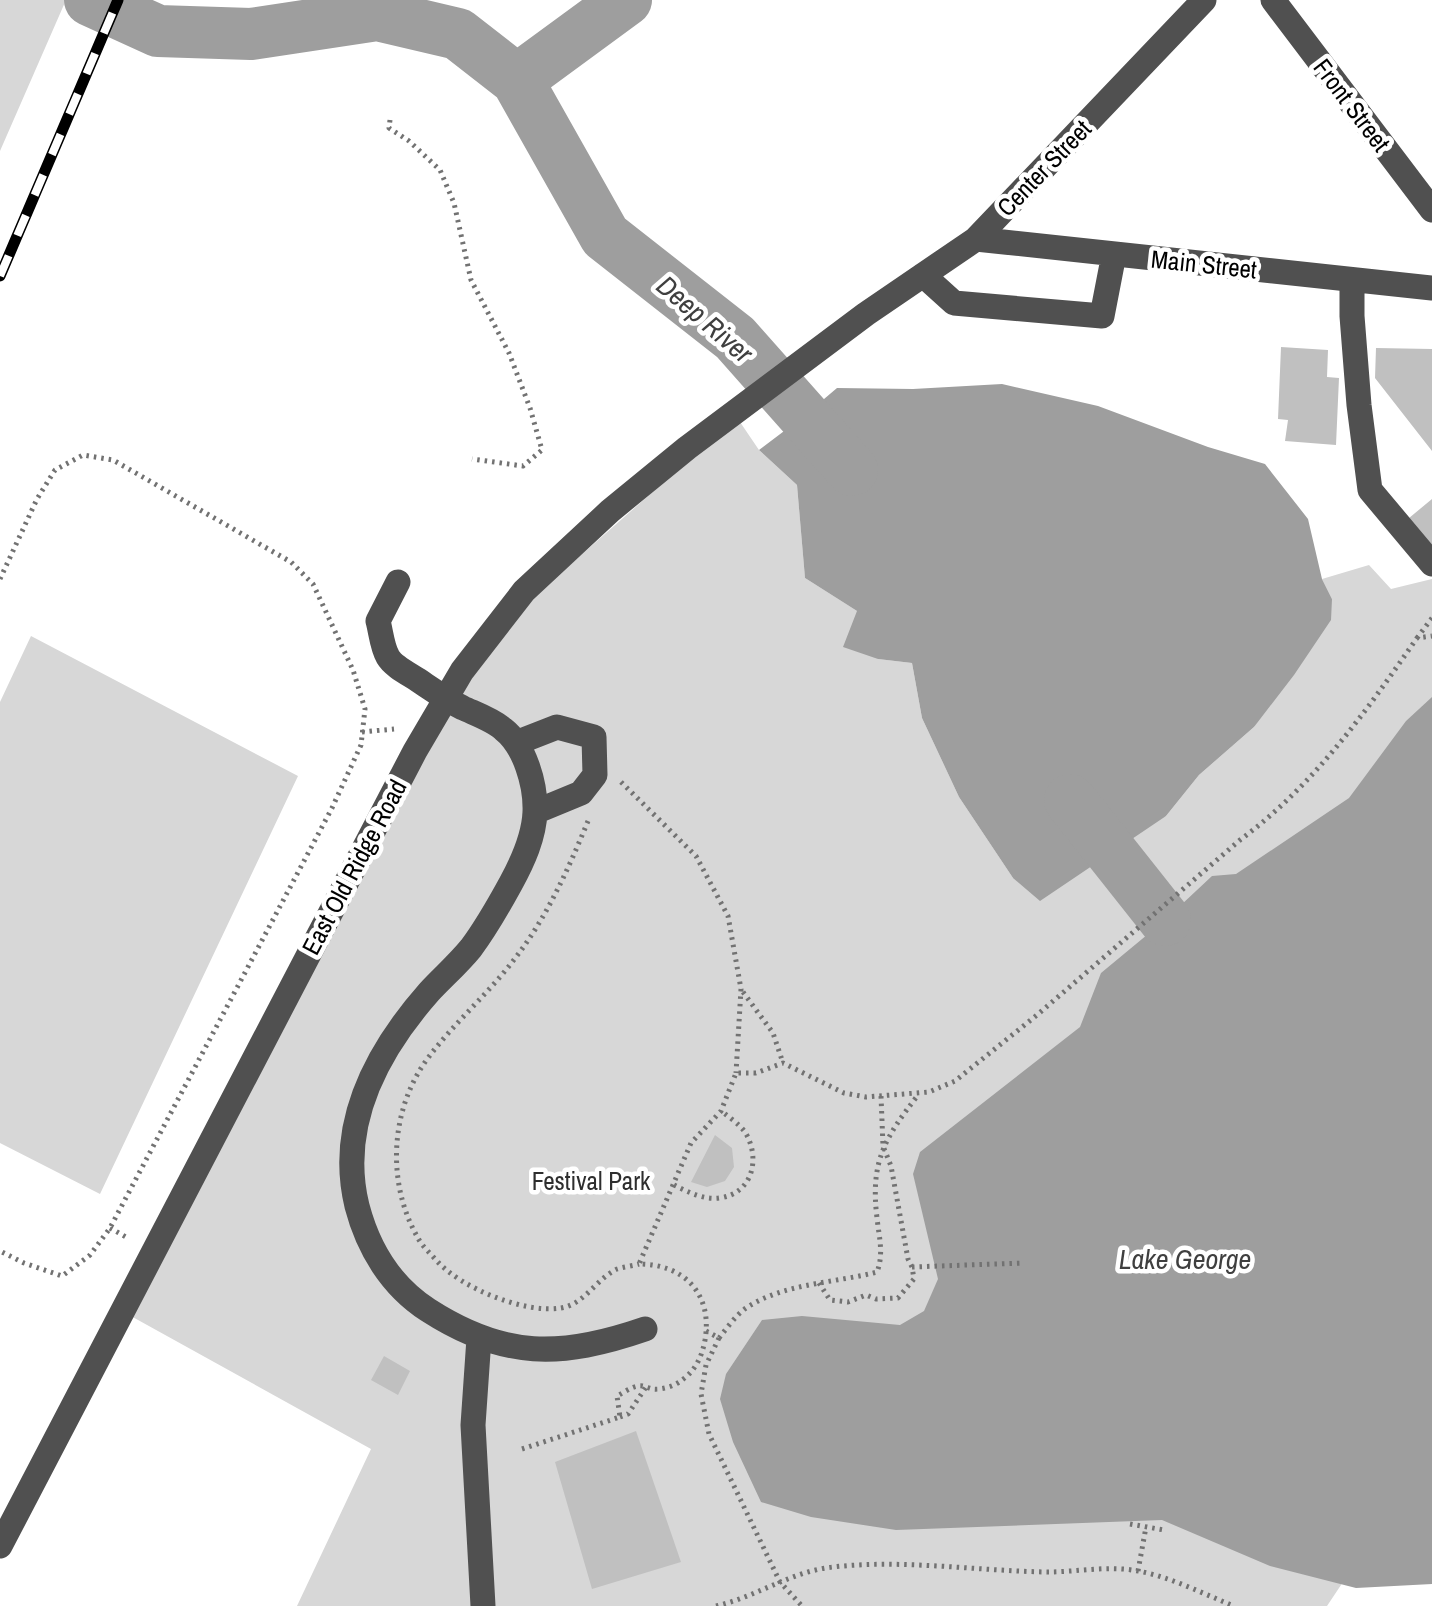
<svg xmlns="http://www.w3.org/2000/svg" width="1432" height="1606" font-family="'Archivo Narrow',sans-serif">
  <rect width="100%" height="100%" fill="#fff"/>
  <path fill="#d7d7d7" d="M0 0H66L0 151Z
    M740 422 759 450 797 485 805 578 857 611 878 659 912 663 922 718 959 797 1013 878 1166 816 1199 775 1254 727 1332 599 1322 579 1369 565 1391 589 1432 579V735L1169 1491 1357 1561 1327 1606H297L371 1449 129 1315 435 734 483 660 539 592 689 460Z
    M31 636 298 776 100 1194 0 1143V702Z"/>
  <path fill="#9e9e9e" d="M1002 384 1098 406 1208 447 1265 464 1308 519 1322 579 1332 599 1331 620 1294 675 1254 727 1199 775 1166 816 1040 901 1013 878 959 797 922 718 912 663 878 659 843 647 857 611 805 578 797 485 759 450 804 416 837 388 913 389Z
    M1432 697V1584L1356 1588 1270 1566 1162 1520 896 1530 811 1517 761 1502 733 1442 720 1399 726 1374 762 1320 802 1316 900 1325 924 1311 938 1279 913 1174 920 1152 1080 1027 1101 973 1165 920 1212 876 1236 874 1349 798 1406 721Z"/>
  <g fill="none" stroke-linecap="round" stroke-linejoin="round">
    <path stroke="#9e9e9e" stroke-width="52" d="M90 0 158 31 251 34 377 15 458 34 517 80 605 236 735 338 852 470
      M517 80 626 0
      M1070 800 1165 920"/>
  </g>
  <path fill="#c0c0c0" d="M1281 347 1328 350 1327 377 1339 378 1336 445 1285 441 1288 420 1278 419Z
    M1376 348 1432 349V451L1375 378Z
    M1432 499V547L1403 523Z
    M715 1135 732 1148 734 1167 725 1181 707 1187 691 1182Z
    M384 1356 410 1371 398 1395 371 1380Z
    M636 1431 681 1562 592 1589 555 1462Z"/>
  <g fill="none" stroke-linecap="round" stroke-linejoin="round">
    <path stroke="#727272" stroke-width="5" stroke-dasharray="2.5 5" stroke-linecap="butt" d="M390 120 389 128 409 141 440 170 454 203 471 280 509 353 530 408 542 450 523 466 472 459
      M0 579 37 499 55 470 83 455 113 460 291 562 313 584 353 670 365 709 361 745 332 808 110 1228 90 1255 62 1276 24 1263 0 1251
      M1417 638 1432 618
      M362 732 394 729
      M621 782 696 856 728 916 741 989 736 1073
      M588 821C568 870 546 919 513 961 487 995 453 1024 428 1058 390 1109 386 1183 418 1238 422 1246 430 1253 437 1261 461 1288 525 1314 561 1308 585 1304 596 1279 617 1269 623 1267 632 1266 639 1264
      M743 992 773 1033 783 1063
      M674 1185C688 1192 704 1200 719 1198 753 1194 761 1158 745 1132 739 1124 729 1117 721 1111
      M110 1228 126 1237
      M912 1267 1023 1263
      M819 1283 830 1300 848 1302 866 1295 876 1299 898 1298 914 1279 912 1267 908 1259 891 1166 883 1146 881 1096
      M706 1331 719 1338C727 1328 736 1315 746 1308 784 1283 835 1283 877 1272 884 1254 879 1237 877 1218 870 1161 885 1138 918 1095
      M719 1338 706 1365 701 1394 709 1434 780 1582 802 1606
      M620 1417 628 1414 646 1387
      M522 1449 620 1417 617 1396C623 1393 631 1387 638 1386 643 1385 648 1388 653 1389 662 1390 675 1386 682 1380 696 1370 702 1356 705 1340 713 1294 684 1264 639 1264L691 1143 721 1111 736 1073H756L783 1063 844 1093 866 1097 929 1092 955 1081 1037 1015 1240 840C1314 785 1365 713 1417 638L1432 636
      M1130 1524 1164 1530
      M1138 1571 1146 1527
      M716 1606C756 1597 792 1571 833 1567 903 1559 977 1571 1048 1572 1075 1572 1105 1566 1132 1570 1167 1575 1201 1593 1234 1606"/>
    <path stroke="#505050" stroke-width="25" d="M1273 0 1432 210
      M976 239 1432 288
      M923 275 954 303 1102 316 1114 254
      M1352 280V316L1359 405 1370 490 1432 564
      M398 582 378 621C381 632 382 647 388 657 393 666 409 674 418 680 433 690 447 700 463 708 476 714 493 720 503 729 525 746 536 785 535 812 534 837 523 861 511 883 499 905 486 928 471 948 458 964 443 977 429 992 377 1051 337 1124 357 1206 368 1248 391 1286 428 1310 504 1359 561 1358 645 1329
      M516 743 557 727 594 737 595 775 581 793 535 812
      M479 1338 473 1425 483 1606
      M0 1546 415 751 462 671 524 591 610 511 687 448 866 314 976 239 1204 0"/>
    <g stroke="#000" stroke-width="11">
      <path id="rail" d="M0 276 118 0"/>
    </g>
    <use href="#rail" stroke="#fff" stroke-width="8" stroke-dasharray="22" stroke-linecap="butt"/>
  </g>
  <g text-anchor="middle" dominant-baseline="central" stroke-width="9" stroke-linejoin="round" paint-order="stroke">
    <g font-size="25" fill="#000" stroke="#fff">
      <text transform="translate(1352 105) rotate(53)">Front Street</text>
      <text transform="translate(1044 168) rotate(-46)">Center Street</text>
      <text transform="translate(1204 264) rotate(6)">Main Street</text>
      <text transform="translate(354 867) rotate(-62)">East Old Ridge Road</text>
    </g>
    <g font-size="25" fill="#2e2e2e" stroke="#fff">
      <text x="591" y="1181">Festival Park</text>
    </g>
    <g font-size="28" font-style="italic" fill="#3f3f3f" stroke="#fff">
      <text transform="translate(705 319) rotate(41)">Deep River</text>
      <text x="1185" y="1259">Lake George</text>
    </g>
  </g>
</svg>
